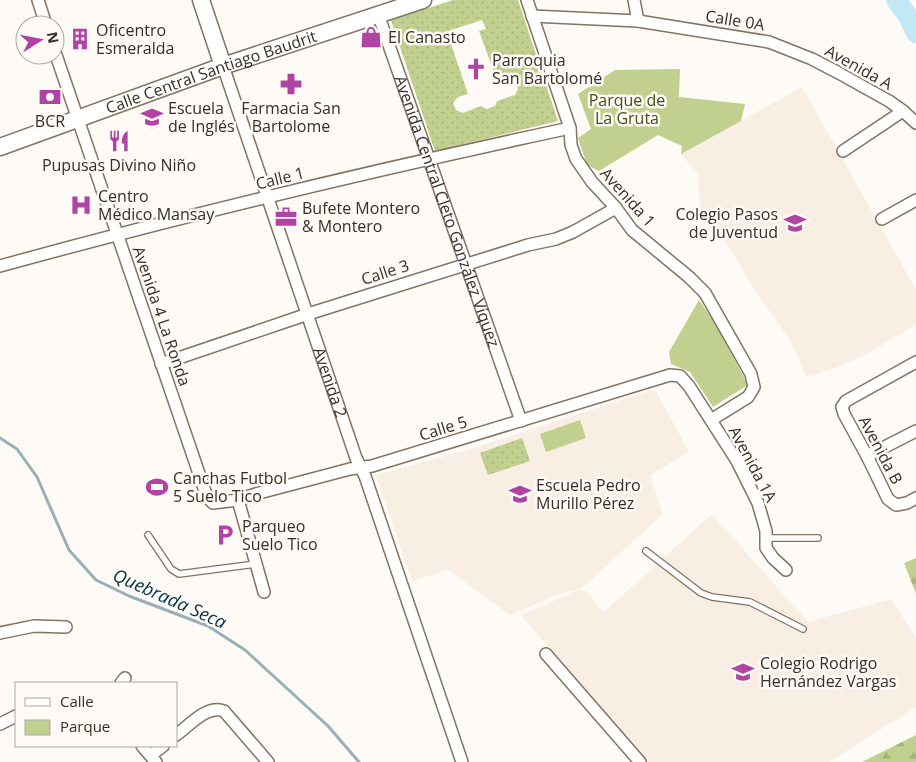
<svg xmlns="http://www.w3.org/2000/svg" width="916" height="762" font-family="'Open Sans',sans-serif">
  <defs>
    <pattern id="grass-dots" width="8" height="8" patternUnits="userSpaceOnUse" patternTransform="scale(1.25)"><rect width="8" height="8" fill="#c1d08e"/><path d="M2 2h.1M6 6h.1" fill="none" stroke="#a6b37a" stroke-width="1.8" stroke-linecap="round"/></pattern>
    <pattern id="forest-firs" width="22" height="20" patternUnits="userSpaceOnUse" patternTransform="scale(1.25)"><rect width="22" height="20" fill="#c1d08e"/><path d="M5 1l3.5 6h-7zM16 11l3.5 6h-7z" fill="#a6b37a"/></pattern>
  </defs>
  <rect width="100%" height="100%" fill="#fefaf6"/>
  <path fill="#f8eee4" d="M802 87 916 290V324L869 353 835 368 807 377 789 338 759 297 732 252 700 206 698 175 681 154Z
    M154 103 162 126 151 130 142 108Z
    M655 389 689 452 650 475 663 514 582 588 559 594 510 615 448 570 412 581 376 475 474 448Z
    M712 514 808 622 891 599 916 638V707L829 762H646L521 615 581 589 590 595 603 613Z"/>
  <path fill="url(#grass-dots)" fill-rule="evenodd" d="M453 0H518L558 121 435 151 391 20ZM482 20 486 29 479 31 498 83 510 80 515 81 518 89 515 95 497 101 495 106 487 109 481 106 463 113 456 110 453 103 458 97 468 94 450 41 442 43 439 34Z
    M522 438 530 461 488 475 480 453Z"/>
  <path fill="url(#forest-firs)" d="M916 558V594L904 563Z
    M916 735V762H862Z"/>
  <path fill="#c1d08e" d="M680 69 679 97 745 104 741 121 681 154 682 146 658 135 599 171 587 165 578 138 591 129 578 94 615 70Z
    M699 300 716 325 748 385 713 407 690 372 671 364 669 352Z
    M580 420 586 438 546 452 540 434Z"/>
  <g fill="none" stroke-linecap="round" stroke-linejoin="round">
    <path stroke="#98b0b7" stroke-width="3" d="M0 438 17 449 37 477 69 550 96 580 129 596 208 626 245 650 328 726 359 762"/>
    <path stroke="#c2e8f5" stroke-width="20" d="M896 0 908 16 916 33"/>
    <g stroke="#847262" stroke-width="8">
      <path id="lane" d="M148 535 171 569 179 574 256 564
        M766 538H818
        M646 551 701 593 712 597 750 602 803 629"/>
    </g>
    <g stroke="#847262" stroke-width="14">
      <g id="street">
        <path d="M38 0 46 25"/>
        <path d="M527 0 570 128 571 145 576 159 592 182 616 208 632 230 689 277 705 293 751 374 754 387 748 397 711 420"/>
        <path d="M634 0 638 21"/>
        <path id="s1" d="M378 14 521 421"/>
        <path d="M532 16 638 21 769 42 812 59 837 72 889 101 903 111 916 123"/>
        <path d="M55 52 207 497 213 503 238 500 259 493 350 469 372 466 670 375 680 376 689 386 737 461 758 503 766 531V548L773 558 786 570"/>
        <path id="s2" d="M223 66 356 458 365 476 462 762"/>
        <path d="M843 151 903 111"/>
        <path d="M882 219 916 200"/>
        <path d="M0 266C189 214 379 169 570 128"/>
        <path d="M916 362 846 401 842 407 844 414 867 456 888 499 896 505 907 503 916 498"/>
        <path d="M161 364 308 314 528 245 556 239 573 232 616 208"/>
        <path d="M867 456 916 431"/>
        <path d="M238 500 264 592"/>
        <path d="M0 633 34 626 66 627"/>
        <path d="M546 654 640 762"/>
        <path d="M121 683 125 678"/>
        <path d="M0 724 16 716"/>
        <path d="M176 735C189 726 207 704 224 711L268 762"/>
        <path d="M142 746 156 762"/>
        <path d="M151 755 163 746"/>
      </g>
    </g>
    <g stroke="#847262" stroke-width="19">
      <g id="secondary">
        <path d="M201 0 223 66"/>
        <path id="s3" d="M0 147 223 66 423 0"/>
      </g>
    </g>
    <use href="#lane" stroke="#fff" stroke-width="5.5"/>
    <use href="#street" stroke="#fff" stroke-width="11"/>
    <use href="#secondary" stroke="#fff" stroke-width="16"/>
  </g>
  <defs>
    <g id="shop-bare" transform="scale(1.725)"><path d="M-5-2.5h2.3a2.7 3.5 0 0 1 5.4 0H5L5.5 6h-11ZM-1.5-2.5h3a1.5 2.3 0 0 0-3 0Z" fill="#af44a5" stroke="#fefaf6" stroke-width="2.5" paint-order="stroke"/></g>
    <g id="building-bare" transform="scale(1.725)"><path d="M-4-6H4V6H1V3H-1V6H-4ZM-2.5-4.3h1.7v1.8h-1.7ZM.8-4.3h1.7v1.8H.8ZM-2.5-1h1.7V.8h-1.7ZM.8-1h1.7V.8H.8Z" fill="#af44a5" stroke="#fefaf6" stroke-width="2.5" paint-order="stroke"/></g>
    <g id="church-bare" transform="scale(1.725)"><path d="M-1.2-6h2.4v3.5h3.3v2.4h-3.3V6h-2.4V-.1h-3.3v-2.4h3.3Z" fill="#af44a5" stroke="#fefaf6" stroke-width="2.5" paint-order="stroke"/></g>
    <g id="pharmacy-bare" transform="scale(1.725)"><path d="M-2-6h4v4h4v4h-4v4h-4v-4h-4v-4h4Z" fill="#af44a5" stroke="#fefaf6" stroke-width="2.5" paint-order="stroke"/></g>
    <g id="bank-bare" transform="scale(1.725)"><path d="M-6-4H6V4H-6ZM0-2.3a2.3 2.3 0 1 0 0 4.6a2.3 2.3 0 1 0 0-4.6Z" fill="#af44a5" stroke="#fefaf6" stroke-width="2.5" paint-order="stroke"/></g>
    <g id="university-bare" transform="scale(1.725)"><path d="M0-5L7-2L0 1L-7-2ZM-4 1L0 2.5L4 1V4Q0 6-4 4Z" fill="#af44a5" stroke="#fefaf6" stroke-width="2.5" paint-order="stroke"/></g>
    <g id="restaurant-bare" transform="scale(1.725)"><path d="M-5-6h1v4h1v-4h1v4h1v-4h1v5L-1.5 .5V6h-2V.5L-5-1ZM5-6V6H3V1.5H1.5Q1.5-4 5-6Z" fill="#af44a5" stroke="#fefaf6" stroke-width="2.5" paint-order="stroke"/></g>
    <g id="hospital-bare" transform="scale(1.725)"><path d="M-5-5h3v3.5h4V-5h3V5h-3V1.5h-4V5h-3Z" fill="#af44a5" stroke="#fefaf6" stroke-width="2.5" paint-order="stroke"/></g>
    <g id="office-bare" transform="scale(1.725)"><path d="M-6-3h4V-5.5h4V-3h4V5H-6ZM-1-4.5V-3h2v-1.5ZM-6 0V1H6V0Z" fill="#af44a5" stroke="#fefaf6" stroke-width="2.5" paint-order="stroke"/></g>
    <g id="stadium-bare" transform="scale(1.725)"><path d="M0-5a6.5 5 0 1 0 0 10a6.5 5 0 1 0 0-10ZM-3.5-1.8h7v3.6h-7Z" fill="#af44a5" stroke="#fefaf6" stroke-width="2.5" paint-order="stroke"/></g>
    <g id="school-bare" transform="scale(1.725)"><path d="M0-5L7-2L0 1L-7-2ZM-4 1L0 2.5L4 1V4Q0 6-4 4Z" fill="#af44a5" stroke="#fefaf6" stroke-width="2.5" paint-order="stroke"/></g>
    <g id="parking-bare" transform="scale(1.725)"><path d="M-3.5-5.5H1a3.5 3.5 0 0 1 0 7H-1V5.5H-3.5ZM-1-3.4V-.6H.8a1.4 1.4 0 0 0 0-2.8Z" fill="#af44a5" stroke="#fefaf6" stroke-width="2.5" paint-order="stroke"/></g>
  </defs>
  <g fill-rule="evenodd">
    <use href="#shop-bare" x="371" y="37"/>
    <use href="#building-bare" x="80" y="39"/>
    <use href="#church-bare" x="476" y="69"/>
    <use href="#pharmacy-bare" x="291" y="84"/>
    <use href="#bank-bare" x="50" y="97"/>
    <use href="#university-bare" x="152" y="117"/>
    <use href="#restaurant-bare" x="119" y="141"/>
    <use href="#hospital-bare" x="81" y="205"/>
    <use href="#office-bare" x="286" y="217"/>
    <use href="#university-bare" x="795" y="223"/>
    <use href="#stadium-bare" x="157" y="487"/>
    <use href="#school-bare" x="520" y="494"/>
    <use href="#parking-bare" x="225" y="535"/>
    <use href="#university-bare" x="743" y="672"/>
  </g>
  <g text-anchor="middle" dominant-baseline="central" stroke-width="5" stroke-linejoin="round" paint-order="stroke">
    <g font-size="16" fill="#362e27" stroke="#fefaf6">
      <text transform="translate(735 20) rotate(9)">Calle 0A</text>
      <text transform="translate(859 67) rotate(29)">Avenida A</text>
      <text stroke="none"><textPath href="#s3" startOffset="224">Calle Central Santiago Baudrit</textPath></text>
      <text transform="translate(280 178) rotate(-14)">Calle 1</text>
      <text transform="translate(628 197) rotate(48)">Avenida 1</text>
      <text stroke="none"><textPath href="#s1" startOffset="209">Avenida Central Cleto González Víquez</textPath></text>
      <text transform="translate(385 272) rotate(-18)">Calle 3</text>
      <text transform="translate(162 316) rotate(71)">Avenida 4 La Ronda</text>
      <text stroke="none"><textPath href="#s2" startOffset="334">Avenida 2</textPath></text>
      <text transform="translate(443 428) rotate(-17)">Calle 5</text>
      <text transform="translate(881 450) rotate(62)">Avenida B</text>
      <text transform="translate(753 464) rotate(62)">Avenida 1A</text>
    </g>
    <g font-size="16" fill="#362e27" stroke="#fefaf6" text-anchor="start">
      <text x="96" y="30">Oficentro<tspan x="96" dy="18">Esmeralda</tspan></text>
      <text x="388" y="37">El Canasto</text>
      <text x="492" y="60">Parroquia<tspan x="492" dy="18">San Bartolomé</tspan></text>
      <text x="168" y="108">Escuela<tspan x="168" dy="18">de Inglés</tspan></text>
      <text x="291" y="108" text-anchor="middle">Farmacia San<tspan x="291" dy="18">Bartolome</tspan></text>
      <text x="50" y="121" text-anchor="middle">BCR</text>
      <text x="119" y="165" text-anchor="middle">Pupusas Divino Niño</text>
      <text x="98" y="196">Centro<tspan x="98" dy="18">Médico Mansay</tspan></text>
      <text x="302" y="208">Bufete Montero<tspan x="302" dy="18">&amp; Montero</tspan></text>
      <text x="778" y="214" text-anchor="end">Colegio Pasos<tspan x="778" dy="18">de Juventud</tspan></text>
      <text x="173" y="478">Canchas Futbol<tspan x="173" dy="18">5 Suelo Tico</tspan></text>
      <text x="536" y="485">Escuela Pedro<tspan x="536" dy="18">Murillo Pérez</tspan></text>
      <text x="242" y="526">Parqueo<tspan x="242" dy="18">Suelo Tico</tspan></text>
      <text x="760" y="663">Colegio Rodrigo<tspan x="760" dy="18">Hernández Vargas</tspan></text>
    </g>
    <g font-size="16" fill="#465014" stroke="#fefaf6">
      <text x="627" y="100">Parque de<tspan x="627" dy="18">La Gruta</tspan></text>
    </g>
    <g font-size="18" font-style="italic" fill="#003340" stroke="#fefaf6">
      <text transform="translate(170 598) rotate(24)">Quebrada Seca</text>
    </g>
  </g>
  <rect x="15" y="682" width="162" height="65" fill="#fefaf6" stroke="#aea8a3"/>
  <rect x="25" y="698" width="25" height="8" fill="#ffffff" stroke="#aea8a3"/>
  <text x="60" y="707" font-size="15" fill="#362e27">Calle</text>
  <rect x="25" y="720" width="25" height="15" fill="#c1d08e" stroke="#aea8a3"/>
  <text x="60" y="732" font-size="15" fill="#362e27">Parque</text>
  <g transform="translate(40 40) rotate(79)"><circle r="24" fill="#fefaf6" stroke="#aea8a3"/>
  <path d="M0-4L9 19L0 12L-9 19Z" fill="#af44a5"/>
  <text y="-8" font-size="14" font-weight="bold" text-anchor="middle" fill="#362e27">N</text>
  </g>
</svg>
